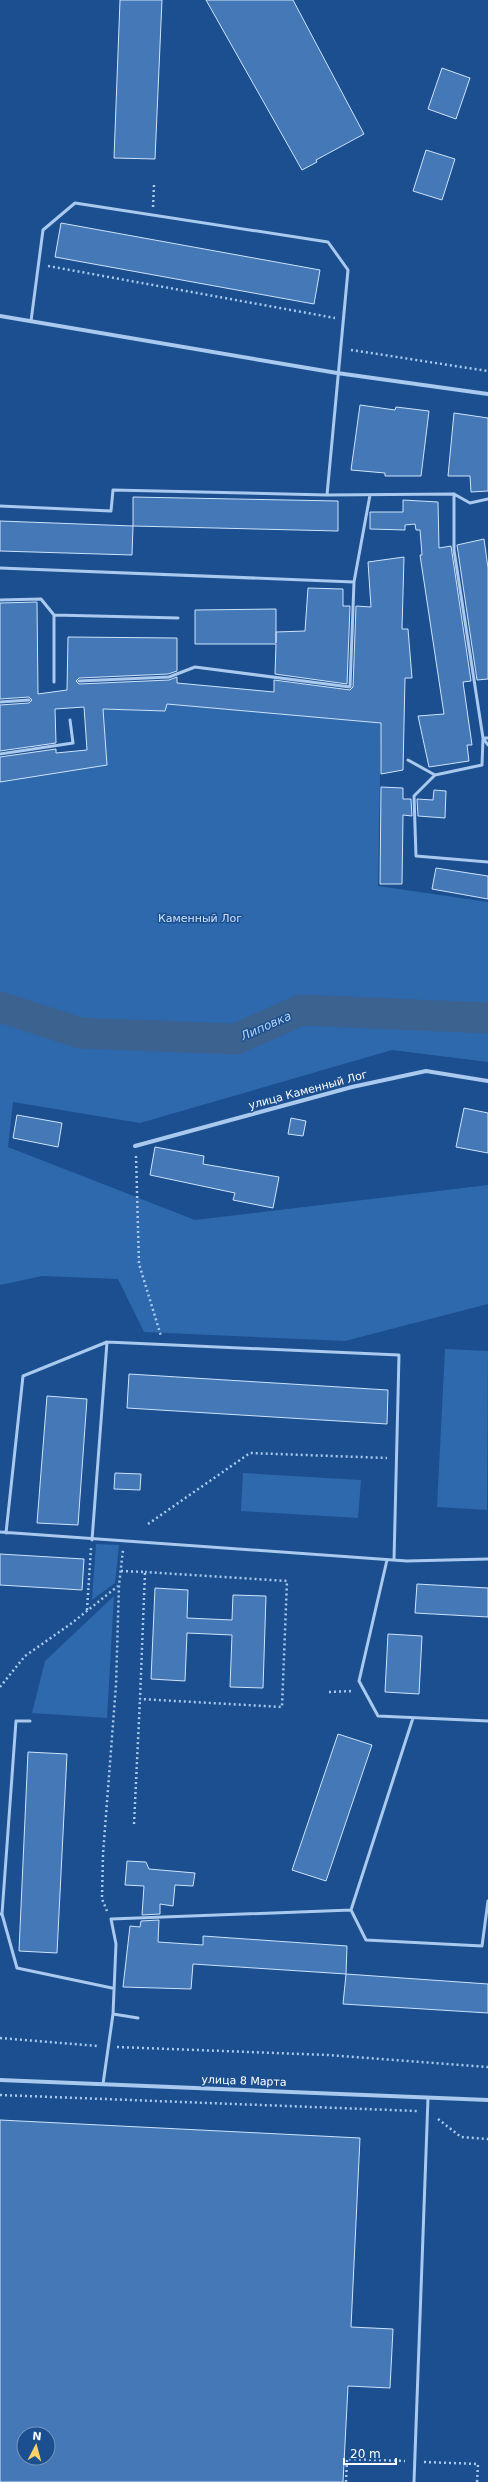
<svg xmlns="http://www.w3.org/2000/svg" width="488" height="2482" font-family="'DejaVu Sans',sans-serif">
  <rect width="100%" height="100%" fill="#1b4f8f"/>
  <path fill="#2e69ad" d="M167 704 381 723 378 886 488 902V1062L392 1050 140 1123 13 1102 8 1147 195 1220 488 1185V1304L345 1341 144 1332 118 1279 42 1276 0 1285V782L107 765 103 709 165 711Z
    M445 1349 488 1351 487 1510 437 1507Z
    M243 1473 361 1480 358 1518 241 1511Z
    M96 1544 119 1545 115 1583 92 1600Z
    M114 1596 107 1718 32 1713 45 1661Z"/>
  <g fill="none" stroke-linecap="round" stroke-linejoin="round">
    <path stroke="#3c6290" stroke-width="31" d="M0 1007 80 1033 236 1039 301 1010 488 1018"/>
  </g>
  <path fill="#4478b7" stroke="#cfe3fa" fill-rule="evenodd" d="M120 0H162L155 159 114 158Z
    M206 0H293L364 134 316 160 317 162 302 170Z
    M442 68 470 78 456 119 428 109Z
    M426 150 455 159 442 200 413 191Z
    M61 223 320 270 314 304 55 257Z
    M360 405 395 410 396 407 429 411 421 476H385V473L351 470Z
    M454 413 488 418V491L471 492 470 476H448Z
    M133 497 338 501V531L133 526Z
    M403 500 438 502 439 548 451 546 471 681 463 682 472 745H467L469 761 429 767 418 716 444 714 420 555H422L420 530H416L415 524 405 525V530L370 529V512H403Z
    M0 521 133 526 132 555 0 551Z
    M484 539 488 568V679L477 680 457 545Z
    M404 557 402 629H408L412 678H405L403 770 381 774V723L167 704 165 711 103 709 107 765 0 782V757L56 749V753L87 750 84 707 55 709 56 743 0 751V705L29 703 32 700 29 697 0 699V603L37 602 38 694 67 690 68 637 177 638V671L168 674 79 678 76 681 79 684 169 680 177 677V683L274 692V680L350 690 353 687 356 606 371 607 368 562Z
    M308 588 343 589V606H350L347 684 275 674 276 644H195V610L276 609V643V632L305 631Z
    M381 787 403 788V799H411L412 816 403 815 402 884H380Z
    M434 790 446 791 445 818 418 816 417 799 433 800Z
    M436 868 488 876V899L432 889Z
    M464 1108 488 1113V1153L456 1147Z
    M17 1115 62 1123 58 1147 13 1138Z
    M291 1118 306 1121 303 1136 288 1134Z
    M155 1147 204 1156 203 1164 279 1177 273 1208 233 1200 235 1193 150 1175Z
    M129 1374 388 1390 387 1424 127 1408Z
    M47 1396 87 1399 78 1525 37 1523Z
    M115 1473 141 1474 140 1490 114 1489Z
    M0 1554 84 1559 82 1590 0 1585Z
    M417 1584 488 1588V1617L415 1613Z
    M155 1588 188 1590 187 1618 232 1620 233 1595 266 1596 263 1688 230 1687 232 1635 187 1633 185 1681 151 1679Z
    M388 1634 422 1636 419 1694 385 1692Z
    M338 1734 372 1745 326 1881 292 1870Z
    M28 1752 67 1754 57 1953 19 1951Z
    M127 1861 146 1862 149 1869 195 1873 193 1886 175 1885 173 1906 160 1904V1914L142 1915 144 1886 125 1885Z
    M159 1920 158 1942 203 1945V1936L347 1946 346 1974 193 1964 191 1989 123 1987 130 1926 140 1927 141 1921Z
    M346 1974 488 1984V2013L343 2004Z
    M0 2120 360 2138 351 2327 393 2329 390 2388 348 2386 343 2482H0ZM24 2434H48V2458H24Z"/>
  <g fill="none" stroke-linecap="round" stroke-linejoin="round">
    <path stroke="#a9c9ee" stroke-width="2.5" stroke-dasharray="2 3" stroke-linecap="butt" d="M153 207 154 185
      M48 266 335 318
      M351 350 488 371
      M136 1156 139 1264 161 1336
      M148 1524 250 1453 387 1458
      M121 1571 145 1572 140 1699 282 1707 287 1581 145 1572
      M87 1610 91 1548
      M0 1687 25 1656 72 1623 118 1586
      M329 1692 353 1691
      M134 1824 140 1699
      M107 1911 102 1899 103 1854 116 1685 119 1585 123 1550
      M0 2038 98 2046
      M117 2047 328 2055 488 2067
      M0 2095 417 2111
      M438 2119 461 2137 488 2139
      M424 2462 478 2464 477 2482
      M346 2482 347 2459 405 2461"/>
    <path stroke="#a9c9ee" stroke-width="3" d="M454 494 470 503 488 499
      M327 495 454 494V550L483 738 482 765 435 775 408 760
      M0 506 111 511 113 490 327 495 348 270 328 242 75 203 43 230 31 321
      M0 568 354 582 350 687 195 667 169 677 79 681
      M354 582 370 495
      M0 600 41 599 54 615V682
      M54 615 178 618
      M0 702 29 700
      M488 738H483L488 745
      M0 754 73 743 70 720
      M435 775 414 796 416 856 488 862
      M0 1532 407 1561 488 1559
      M6 1533 23 1376 107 1342 399 1355 394 1560
      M92 1540 107 1342
      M387 1560 359 1681 378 1716 488 1721
      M413 1718 351 1910 366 1940 482 1946 488 1901
      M0 1914H2L16 1721H30
      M2 1914 17 1968 112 1988
      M113 2014 138 2018
      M103 2084 113 2014 116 1944 111 1919 351 1910
      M414 2482 428 2098"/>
    <path stroke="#a9c9ee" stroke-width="4" d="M0 316 337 373 488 394
      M135 1146 352 1087 426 1071 488 1081
      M0 2080 488 2100"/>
  </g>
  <g text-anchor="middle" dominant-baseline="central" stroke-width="3" stroke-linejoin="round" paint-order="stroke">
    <g font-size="11" fill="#cfe3fa" stroke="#1b4f8f">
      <text x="200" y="918">Каменный Лог</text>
    </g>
    <g font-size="11" fill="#fff" stroke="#1b4f8f">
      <text transform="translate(308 1090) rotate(-15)">улица Каменный Лог</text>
      <text transform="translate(244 2081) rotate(2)">улица 8 Марта</text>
    </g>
    <g font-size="12" font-style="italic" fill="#b5d3f5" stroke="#1b4f8f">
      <text transform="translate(266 1026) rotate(-24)">Липовка</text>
    </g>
  </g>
  <g transform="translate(36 2446) rotate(6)"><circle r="19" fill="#1b4f8f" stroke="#7695bc"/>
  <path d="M0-3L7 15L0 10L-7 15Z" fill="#ffd166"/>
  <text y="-6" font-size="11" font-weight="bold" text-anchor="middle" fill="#ffffff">N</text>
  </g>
  <path d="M344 2458v6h52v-6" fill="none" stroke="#ffffff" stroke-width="2"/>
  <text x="350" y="2458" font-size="12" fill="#ffffff" stroke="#1b4f8f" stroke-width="3" paint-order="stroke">20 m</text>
</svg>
